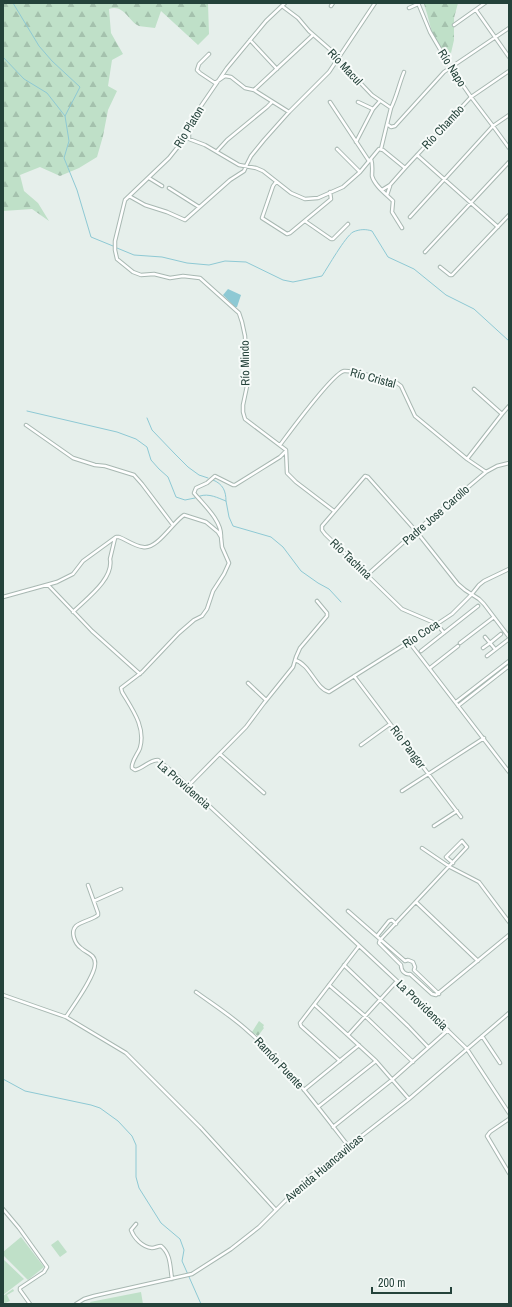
<svg xmlns="http://www.w3.org/2000/svg" width="512" height="1307" font-family="'Archivo Narrow',sans-serif">
  <defs>
    <pattern id="forest-firs" width="22" height="20" patternUnits="userSpaceOnUse"><rect width="22" height="20" fill="#bfe0c8"/><path d="M5 1l3.5 6h-7zM16 11l3.5 6h-7z" fill="#a4c1ad"/></pattern>
  </defs>
  <rect width="100%" height="100%" fill="#e6efeb"/>
  <path fill="#bfe0c8" d="M21 1237 44 1267 28 1280 3 1255V1252Z
    M58 1240 67 1252 60 1257 51 1245Z
    M3 1259 24 1279 3 1295Z
    M13 1289 14 1291 7 1295 10 1301 3 1304V1296Z
    M141 1292 143 1304H91L90 1302Z"/>
  <path fill="url(#forest-firs)" d="M3 3H208L209 34 198 45 161 11 155 28C150 27 143 27 139 26 128 21 124 4 109 9L111 33 123 54 112 60 108 86 117 91 108 110 103 136 97 157 79 168 60 176 40 167 20 175 24 191 38 203 49 221 32 209 3 211Z
    M425 3H458L454 18V40L451 53 436 46C431 32 429 18 424 4Z
    M259 1021 264 1025 263 1027 264 1028 258 1036 252 1032Z"/>
  <path fill="#8ec9d4" d="M228 289 241 295 237 307H235L223 295Z"/>
  <g fill="none" stroke-linecap="round" stroke-linejoin="round">
    <path stroke="#8ec9d4" stroke-width="1" d="M13 3 39 46 52 61 80 87 65 116 69 141 64 158 77 190 91 237 113 246
      M3 57 24 79 47 93 65 116
      M117 248 134 255 162 257 187 263 209 265 225 261 246 262 283 280 293 282 322 276C328 267 345 237 353 232 360 229 366 229 372 231L388 257 414 269 446 295 474 309 509 341
      M27 411 117 432 136 439 147 447 151 460 159 469 168 477 176 497 185 500 195 498
      M147 418 152 430 175 454 188 467 199 475 208 478
      M213 480C223 484 226 491 226 501
      M200 496C209 493 218 498 226 501L229 517 233 526 271 537 283 547 301 571 318 583 329 589 341 602
      M3 1079 25 1091 91 1105 100 1108 118 1121 132 1136 136 1145V1177L139 1188 161 1223 180 1239 184 1250 182 1261 201 1304"/>
    <g stroke="#a8b8b2" stroke-width="4.5">
      <path id="minor" d="M285 3 266 21 227 68 201 106 181 143 169 158 125 200 115 241V250L117 259 133 272 141 275 154 274 170 278 183 276 200 278 239 313 242 322 245 336 247 386 243 405V412L245 419 286 450 287 473 296 482 334 511
        M418 3 430 32 451 68 471 97 493 126 509 148
        M282 6 298 18 309 31 333 52 347 69 372 95 391 108 387 124 391 127 395 126 444 72 509 28
        M331 6 333 3
        M409 8 418 4
        M476 10 509 57
        M454 25 485 3
        M250 40 277 69
        M209 54 199 64 197 70 200 73 215 83 225 76 231 77 245 88 254 90 289 112
        M254 90 313 35
        M330 102 369 161
        M358 102 373 109
        M391 108C397 96 399 84 404 72
        M189 128V139L205 145 239 165 256 168 263 171 291 193 305 199 318 198 343 187 360 172 379 149 383 150 405 168
        M356 142 373 109 380 101
        M337 149 360 172
        M381 149 387 124
        M217 151 227 140 267 107 272 102
        M417 155 498 227
        M371 159C373 165 372 170 372 176 374 185 386 194 393 201L392 212 402 228
        M149 178 162 186
        M276 182 273 186 262 218 287 234 290 233 331 199 330 192
        M169 188 199 207
        M382 190 390 185 405 168 471 97 509 71
        M387 195 390 186
        M129 196 145 205 167 212 185 220 230 180 244 171 247 164 251 156 264 140 289 112 329 72 375 3
        M410 217 493 126 509 115
        M305 221 331 239H333L348 224
        M425 252 509 162
        M440 267 450 275H452L509 215
        M502 414 509 406
        M26 425 73 458 95 465 105 466 134 475 142 484 173 525
        M280 445C289 433 333 373 344 371 350 370 390 380 397 383L401 386 415 416 467 459 486 472
        M467 459 502 414 474 389
        M221 537C222 521 204 505 194 493L196 488 207 483 215 476 233 485H235L280 457 286 451
        M367 575 416 531 486 472 497 466 509 463
        M48 585 92 631 140 674
        M3 597 57 582 73 574 83 561 116 537H119C127 540 134 546 143 547 157 550 173 522 184 515L206 522 218 532 221 537 222 547 229 563 224 574 213 591 207 609 202 616 194 620 179 633 142 672 121 688 122 692C132 709 146 727 140 748 138 754 131 761 132 768L135 770C144 768 149 760 158 760L174 773 397 981 467 1049 509 1113
        M73 612C86 599 114 579 110 559L115 538
        M444 633 437 624 402 609 325 534 322 530V526L365 476 368 477 416 531 458 584 465 590 479 599 484 604 509 637
        M409 642 509 772
        M460 643 494 617
        M483 648 490 643 485 637
        M495 649 490 643 501 634
        M421 651 478 606
        M487 656 509 639
        M295 660C310 664 316 689 329 692L437 624 452 614 471 595 479 585 484 581 509 569
        M430 668 458 646
        M354 676 461 817
        M248 683 266 700
        M456 702 509 661
        M458 706 509 666
        M361 745 390 724
        M220 754 264 793
        M188 786 246 727 264 703 293 667 296 657 300 648 327 616V613L317 601
        M402 791 484 738
        M434 826 457 811
        M422 848 450 867 479 882 509 922
        M94 901 121 889
        M416 902 478 961
        M348 911 405 961 408 960 413 962 415 967 414 970 439 994
        M377 936 389 921 392 920 396 924
        M380 940 379 943 401 965C401 971 405 975 410 974L432 994 436 995 509 935
        M380 940 467 847 462 841 446 857 453 863
        M344 965 408 1026 428 1047
        M329 985 365 1016 413 1062
        M196 992C214 1005 233 1017 249 1032 287 1065 318 1107 349 1147
        M3 995 66 1017 126 1053 201 1128 276 1210
        M315 1005 376 1061 409 1099
        M66 1017C73 1006 96 975 95 963 95 954 86 953 81 948 75 944 70 932 76 926 82 921 92 920 98 915V913L88 885
        M348 1035 397 981
        M482 1036 500 1063
        M340 1061 301 1026 300 1023 359 946
        M304 1090 359 1045
        M318 1107 376 1061
        M509 1119 490 1132 487 1136 509 1173
        M333 1127 393 1079 448 1030
        M3 1209 19 1228 47 1267 44 1272 20 1288V1290L30 1304
        M136 1224 131 1230C134 1238 142 1247 152 1248 155 1248 158 1246 161 1246 171 1254 170 1267 172 1279
        M76 1304 84 1299 94 1296 192 1274 231 1249 259 1227 309 1177 409 1099 509 1013"/>
    </g>
    <use href="#minor" stroke="#fff" stroke-width="2.5"/>
  </g>
  <g text-anchor="middle" dominant-baseline="central" stroke-width="4" stroke-linejoin="round" paint-order="stroke">
    <g font-size="12" fill="#24423a" stroke="#f7fbf9">
      <text transform="translate(345 67) rotate(47)">Río Macul</text>
      <text transform="translate(452 68) rotate(58)">Río Napo</text>
      <text transform="translate(189 127) rotate(-59)">Río Platon</text>
      <text transform="translate(443 127) rotate(-47)">Río Chambo</text>
      <text transform="translate(245 363) rotate(-91)">Río Mindo</text>
      <text transform="translate(373 378) rotate(15)">Río Cristal</text>
      <text transform="translate(436 515) rotate(-41)">Padre Jose Carollo</text>
      <text transform="translate(351 559) rotate(44)">Río Tachina</text>
      <text transform="translate(421 634) rotate(-33)">Río Coca</text>
      <text transform="translate(408 747) rotate(53)">Río Pangor</text>
      <text transform="translate(184 785) rotate(41)">La Providencia</text>
      <text transform="translate(422 1005) rotate(44)">La Providencia</text>
      <text transform="translate(279 1063) rotate(47)">Ramón Puente</text>
      <text transform="translate(324 1168) rotate(-40)">Avenida Huancavilcas</text>
    </g>
  </g>
  <rect width="512" height="1307" fill="none" stroke="#24423a" stroke-width="8"/>
  <path d="M372 1287v6h79v-6" fill="none" stroke="#24423a" stroke-width="2"/>
  <text x="378" y="1287" font-size="12" fill="#24423a" stroke="#f7fbf9" stroke-width="3" paint-order="stroke">200 m</text>
</svg>
